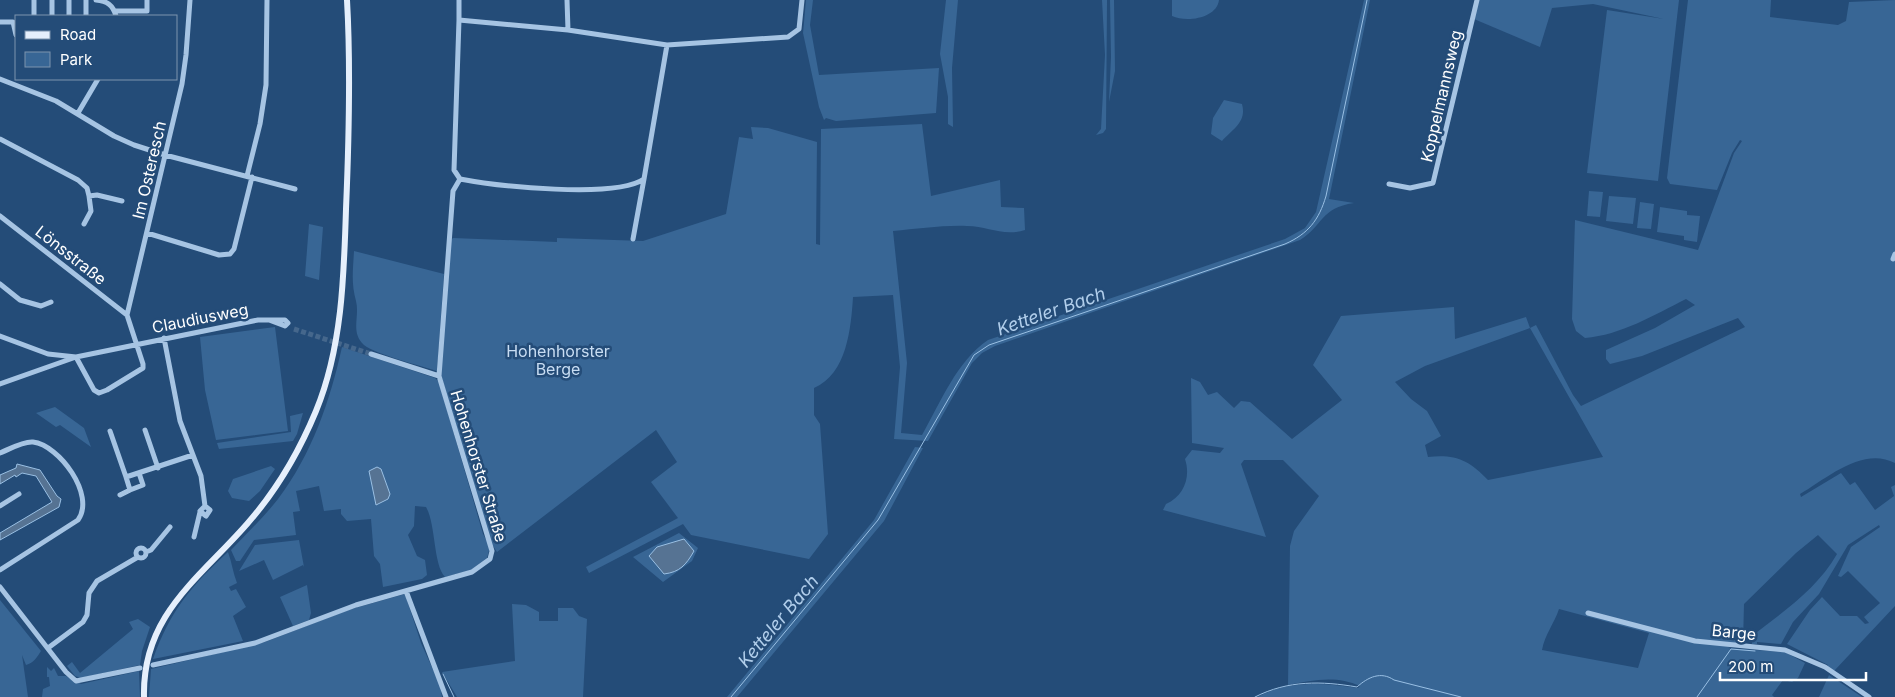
<svg xmlns="http://www.w3.org/2000/svg" width="1895" height="697" font-family="Inter,sans-serif">
  <rect width="100%" height="100%" fill="#244c78"/>
  <path fill="#386695" fill-rule="evenodd" d="M806 0H813L810 25 819 75 939 68 936 113 836 121 826 118 824 120 819 107 803 33Z
    M946 0H958L952 68 953 127 948 124V97L940 54Z
    M1102 0H1107V2L1106 129 1103 133 1096 135 1101 129 1105 55Z
    M1110 0H1114L1115 71 1109 102 1111 57Z
    M1172 0H1219C1217 18 1187 23 1172 16Z
    M1364 0H1370L1329 199 1354 203C1320 208 1324 225 1300 240L995 346 982 353 972 363 928 441 894 439 900 367 893 295 853 297C851 328 847 374 814 388V415L820 424 828 534 809 559 691 535 683 524 589 573 586 567 678 518 651 482 677 462 656 430 497 552 491 543 441 375 450 241 453 238 557 242V238L643 241 726 214 739 137 753 139 751 127 768 128 817 142 816 244 820 245 821 129 922 124 931 196 1000 180 1001 207 1024 208 1025 230C1003 237 988 226 967 226 943 225 917 229 893 231L907 363 901 433 922 435C941 402 956 362 988 340L1285 239 1305 228 1316 212Z
    M1479 0H1679L1658 181 1587 173 1607 10 1664 19 1593 4 1552 8 1540 47 1474 19Z
    M1688 0H1771L1770 17 1838 25 1846 21 1849 2 1895 0V463C1863 446 1827 478 1800 494L1801 497 1841 473 1850 485 1855 482 1875 510 1894 496 1891 487 1895 485V606L1834 671 1827 666 1828 665 1787 644 1810 610 1822 597 1840 616H1857L1865 624 1869 623 1864 617 1880 603 1848 571 1841 577 1838 576 1851 547 1880 527 1879 525 1848 545 1819 594 1793 622 1781 644 1757 642V644H1752V636C1783 612 1817 589 1837 554L1818 535 1796 553 1744 604 1743 643 1728 648 1785 652 1805 663 1798 678 1792 682 1783 680 1772 695 1774 697H1257C1290 680 1323 683 1358 688L1360 686C1337 675 1312 680 1288 685L1290 546 1294 531 1319 496 1283 460H1244L1241 464 1266 537 1163 510 1166 504C1184 496 1191 477 1185 459L1192 450 1220 453 1224 448 1192 443 1191 378 1200 382 1208 395 1217 392 1234 408 1241 401 1250 402 1292 439 1342 400 1313 365 1341 316 1454 307 1455 339 1526 317 1530 328 1536 325 1573 395 1581 406 1745 327 1738 318 1642 356 1610 364 1606 359V350L1655 328 1695 305 1686 299C1654 315 1621 335 1585 338L1576 331 1572 319 1575 220 1698 250 1734 153 1742 141 1740 140 1732 153 1717 190 1670 184 1667 178ZM1530 328 1603 457 1488 480C1469 460 1455 454 1428 457L1425 445 1441 436 1427 411 1411 399 1395 382 1425 366ZM1559 609 1649 633 1638 668 1542 650C1545 634 1554 624 1559 609Z
    M1224 100 1242 104C1247 122 1233 129 1222 141L1211 134 1213 118Z
    M1589 191 1603 192 1600 217 1587 216Z
    M1609 196 1636 198 1633 224 1606 221Z
    M1640 202 1654 204 1651 229 1637 228Z
    M1660 207 1687 211V215L1700 216 1697 242 1684 240V236L1657 232Z
    M309 224 323 227 319 280 305 276Z
    M354 251 444 274 437 371C421 366 375 354 364 345 350 332 360 317 356 301 351 283 353 270 354 251Z
    M275 327 288 431 216 440 205 390 200 337Z
    M342 347 435 378 439 382 483 534 490 547 487 558 471 570 445 577C433 564 436 524 426 507L415 506 414 526 408 535 417 556 425 560 427 575 422 579 383 587 380 564 374 556 371 519 347 521 341 514V509L324 511 319 486 296 491 300 511 293 512 296 535 254 540 240 561H236L231 550C247 533 264 517 278 499 312 454 330 401 342 347Z
    M55 407 84 428 91 447 60 425 56 427 36 413Z
    M303 413 297 434 293 441 219 449 217 443 291 432 290 416Z
    M915 447 923 448 884 521 737 697H727L874 520Z
    M271 466 275 469 260 491 249 501 232 498 228 491 233 479Z
    M679 533 698 548 692 561 663 582 633 557Z
    M299 540 304 567 303 565 273 580 264 560 239 571 255 545Z
    M228 552C232 563 233 573 237 583L229 587 231 591 236 589 246 607 233 616 243 641 153 659C170 611 191 586 228 552Z
    M307 585 311 613 309 620 293 626 280 597Z
    M405 594 421 643 440 685 442 697H149L151 669 265 642 348 610Z
    M0 600 41 651C37 657 34 663 26 665L22 655 28 697H0Z
    M512 604 526 605 539 612V621H558V608H573L579 616 587 619 583 697H457L442 672 515 661Z
    M138 619 150 627 142 651 140 665 81 678 75 676 67 666 72 662 80 673 133 629 129 622Z
    M47 667 51 671 54 668 58 676H66L81 684 139 671 140 697H42L43 689 50 686 49 677H47Z
    M1829 675 1862 697H1819Z"/>
  <path fill="#567393" stroke="#9ac0e4" d="M17 464 40 470 57 496 61 499 59 507 0 540V533L52 502 36 476 22 473 16 477 15 475 0 484V475L16 468Z
    M377 467 381 469 390 494 388 499 376 505 369 471Z
    M684 539 694 551C686 565 680 572 664 574L649 556 657 547Z"/>
  <g fill="none" stroke-linecap="round" stroke-linejoin="round">
    <path stroke="#9ac0e4" stroke-width="1" d="M443 674 454 697
      M731 697 878 520 974 355 989 345 1285 244C1308 234 1319 220 1326 196L1367 0
      M1255 697C1288 680 1322 681 1357 687 1368 677 1381 671 1394 680L1461 697
      M1697 697 1731 649 1755 651"/>
    <path stroke="#45678c" stroke-width="5" stroke-dasharray="5 2.5" stroke-linecap="butt" d="M294 329 371 354"/>
    <path stroke="#a6c4e3" stroke-width="5" d="M86 0V16
      M96 0C107 1 113 5 116 16
      M459 0V20L568 30 667 45 788 37 799 29 802 0
      M567 0 568 30
      M115 11H147V0
      M34 16V0
      M52 16V0
      M69 16V0
      M459 20 454 170 460 179C497 186 615 199 644 179L667 45
      M0 22H13L16 35
      M0 79 56 101 114 136 134 145 165 155 295 189
      M78 113 98 79
      M0 139 78 180 87 188 89 196 97 195 122 201
      M247 176 260 124 266 85 267 0
      M1389 184 1410 188 1433 183 1477 0
      M0 216 127 315
      M84 224 91 211 89 196
      M147 233 219 255 230 254 234 249 252 177
      M633 239 644 179
      M1893 259 1895 254
      M0 284 20 300 41 306 51 302
      M0 336 48 354 76 357 258 320H269L285 326 288 323 285 320H269
      M164 338 180 421 201 476 205 506 210 510 206 516 200 511 205 506
      M371 354 439 376
      M0 384 76 357 94 390 99 393 107 390 143 368V364L127 315 182 84 186 55 190 0
      M145 430 158 468
      M110 431 126 477
      M0 453C10 449 23 441 33 442 59 445 96 495 78 520L0 570
      M139 473 143 485 130 490 126 477 193 455
      M120 495 130 490
      M0 506 19 494
      M194 537 200 512
      M136 553a5 5 0 1 1 10 0a5 5 0 1 1-10 0Z
      M146 552 151 550 170 527
      M0 587 66 672 76 681 140 668
      M406 591 446 697
      M1588 613 1695 641 1785 650 1825 667 1869 697
      M48 648 83 622 87 615 89 593 97 581 138 557
      M153 665 255 643 356 605 472 572 490 559 492 551 439 376 453 191 460 179"/>
    <path stroke="#e5effc" stroke-width="6" d="M144 697C142 615 199 579 247 524 277 490 299 452 316 411 342 348 344 276 346 209 349 139 351 70 347 0"/>
  </g>
  <g text-anchor="middle" dominant-baseline="central" stroke-width="5" stroke-linejoin="round" paint-order="stroke">
    <g font-size="16" fill="#fff" stroke="#244c78">
      <text transform="translate(1441 96) rotate(-77)">Koppelmannsweg</text>
      <text transform="translate(149 170) rotate(-77)">Im Osteresch</text>
      <text transform="translate(71 255) rotate(38)">Lönsstraße</text>
      <text transform="translate(200 318) rotate(-11)">Claudiusweg</text>
      <text transform="translate(479 466) rotate(73)">Hohenhorster Straße</text>
      <text transform="translate(1734 632) rotate(6)">Barge</text>
    </g>
    <g font-size="16" fill="#c8ddf3" stroke="#244c78">
      <text x="558" y="351">Hohenhorster<tspan x="558" dy="18">Berge</tspan></text>
    </g>
    <g font-size="18" font-style="italic" fill="#b1ceeb" stroke="#244c78">
      <text transform="translate(1051 311) rotate(-19)">Ketteler Bach</text>
      <text transform="translate(778 621) rotate(-50)">Ketteler Bach</text>
    </g>
  </g>
  <rect x="15" y="15" width="162" height="65" fill="#244c78" stroke="#7c94ae"/>
  <rect x="25" y="31" width="25" height="8" fill="#e5effc" stroke="#7c94ae"/>
  <text x="60" y="40" font-size="15" fill="#ffffff">Road</text>
  <rect x="25" y="52" width="25" height="15" fill="#386695" stroke="#7c94ae"/>
  <text x="60" y="65" font-size="15" fill="#ffffff">Park</text>
  <path d="M1720 672v8h146v-8" fill="none" stroke="#ffffff" stroke-width="2.5"/>
  <text x="1728" y="672" font-size="15" fill="#ffffff" stroke="#244c78" stroke-width="4" paint-order="stroke">200 m</text>
</svg>
